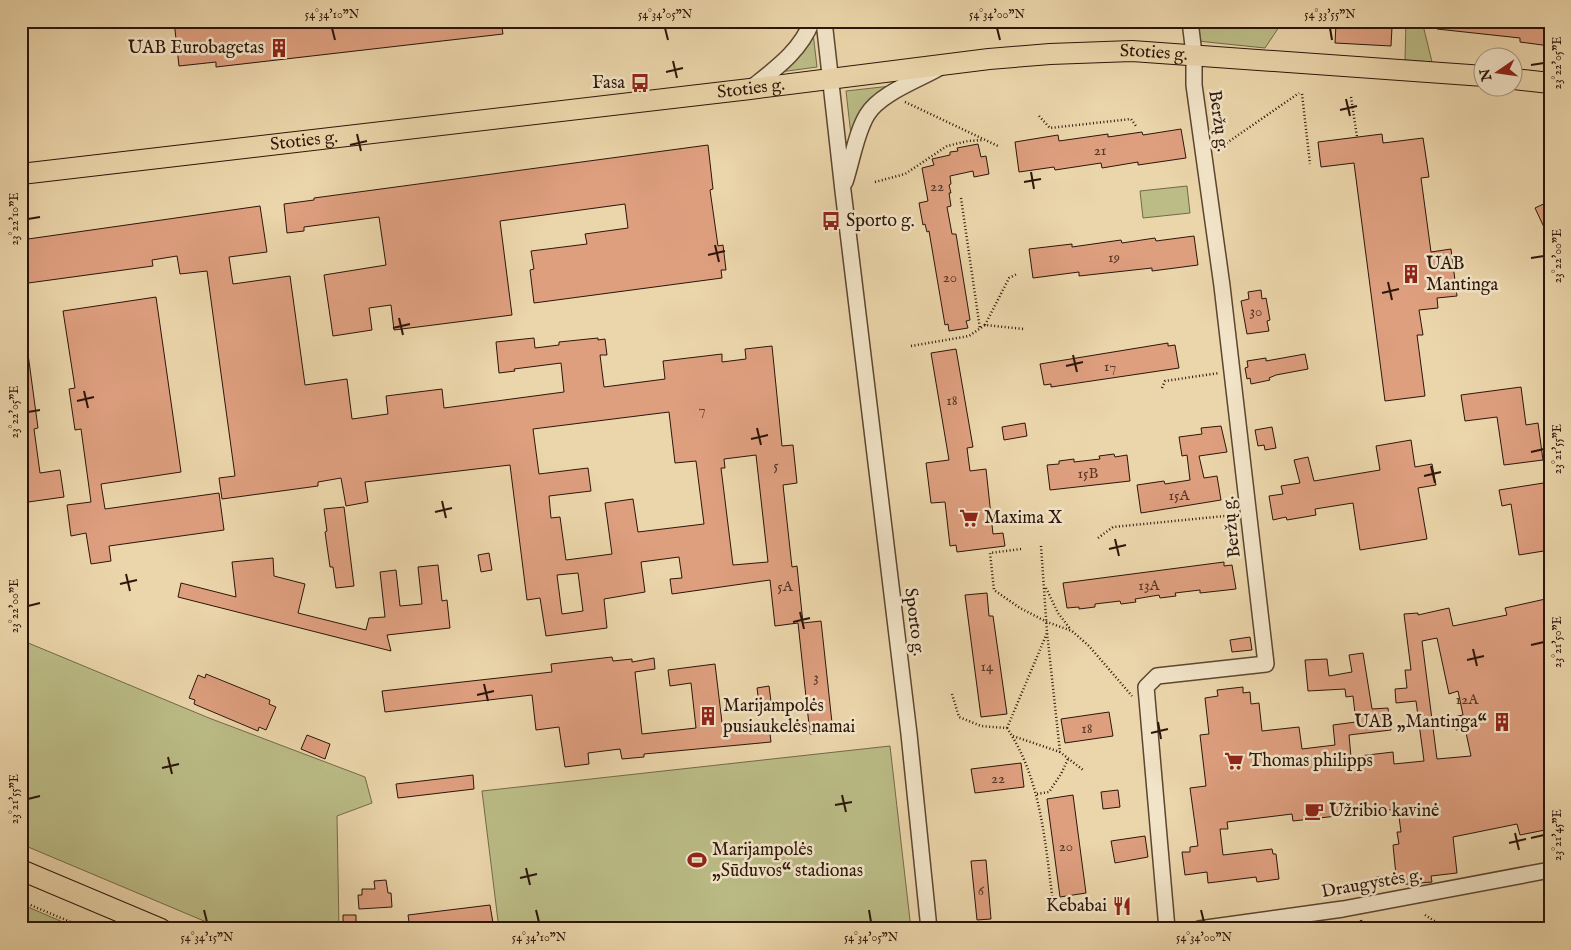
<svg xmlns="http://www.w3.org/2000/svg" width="1571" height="950" font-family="'IM FELL English',serif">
  <rect width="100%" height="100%" fill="#ebd5aa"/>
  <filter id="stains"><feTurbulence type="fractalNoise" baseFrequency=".004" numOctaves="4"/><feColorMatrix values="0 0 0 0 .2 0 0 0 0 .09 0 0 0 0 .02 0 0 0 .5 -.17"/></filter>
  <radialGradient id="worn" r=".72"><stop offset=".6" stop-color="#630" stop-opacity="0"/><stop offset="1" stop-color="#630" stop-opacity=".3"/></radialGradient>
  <path fill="#bbbc86" stroke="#746948" d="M1186 21H1283L1265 48 1188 40Z
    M1406 21H1422L1432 62 1405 60Z
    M813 33 817 67 780 72C797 63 806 50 813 33Z
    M900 85 852 144 846 91Z
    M1187 186 1190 213 1143 218 1140 191Z
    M21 640 209 718 365 777 372 803 337 816 339 929H223L21 844Z
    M890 746 911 929H499L482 791Z
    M21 904 79 929H21Z"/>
  <path fill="#de9f7f" stroke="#2c1609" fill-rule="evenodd" d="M174 21H501L503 34 216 67V62L179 66Z
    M1437 21H1550V46L1520 42V38L1437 29Z
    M1336 24 1392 27 1391 46 1335 43Z
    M1181 129 1186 158 1138 165V162L1102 168 1101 163 1055 170 1054 167 1019 172 1015 142 1058 135 1059 141 1108 134V137L1142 132 1143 135Z
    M1382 134 1383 143 1423 138 1429 177 1421 178 1431 252 1451 249 1457 296 1437 298 1438 308 1419 310 1423 335H1417L1425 396 1385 401 1354 163 1321 167 1318 142Z
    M978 144 981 157 986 156 989 174 974 177 973 171 950 176 951 184 949 185 951 193H949L951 206 947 207 952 234H956L970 320 966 321 968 328 949 331 948 324 945 325 929 231 927 232 925 224 923 225 919 203 928 201 922 168 934 165 932 159 950 155V152L958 151 957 148Z
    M708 145 713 189 710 190 718 246 723 245 726 270H721L722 278 534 303 530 270 534 269 531 251 587 244 585 234 628 228 625 204 500 221 512 315 394 330 391 305 369 308 372 330 333 336 324 275 386 265 379 217 304 227V231L287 233 284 204 314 200V198Z
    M1550 201V240L1535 208Z
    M260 206 267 252 229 257 233 284 290 276 305 385 347 379 352 419 388 414 386 396 442 389 444 408 564 392 561 363 514 369 515 371 499 373 496 342 534 338 535 348 559 345V342L598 338V340L605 339 607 355H600L604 387 665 379 663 361 722 354V362L746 359 745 349 772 346 782 446 793 445 797 483 783 485 792 567 797 566 803 623 821 621 833 732 810 734 798 623 775 626 770 580 672 594 670 579 682 578 679 557 641 562 645 592 604 599 607 628 546 636 540 598 527 600 510 465 365 482 368 502 346 506 341 478 318 482V486L222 499 219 478 235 476 207 271 180 274 177 256 152 260 153 266 21 284V240ZM669 412 675 463 696 461 704 524 638 532 633 499 605 503 612 554 566 560 560 517 551 518 549 496 591 491 588 468 539 474 533 429ZM756 455 768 562 733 565 721 468H725L724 459ZM578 573 583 611 562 614 557 575Z
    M1194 236 1198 265 1152 271V268L1079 276V272L1033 278 1029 249 1072 244V247L1121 240 1122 243 1155 238 1156 241Z
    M1261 290 1262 299 1266 298 1270 320 1267 321 1269 331 1247 334 1241 301 1249 299 1248 292Z
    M156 297 181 472 101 484 105 509 219 493 224 530 109 546 111 561 91 564 86 533 71 536 67 505 91 502 81 429 75 430 69 389 75 388 63 311Z
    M1168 343V346L1175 345 1179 368 1051 387V384L1044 385 1040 364Z
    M956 349 973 447 967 448 970 471 986 469 993 534 1003 533 1005 546 957 552 956 545 950 546 945 502 931 503 926 463 949 460 931 353Z
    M28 354 38 428 34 429 40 473 60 470 64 497 21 503V355Z
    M1305 354 1308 369 1276 375 1269 378 1270 380 1251 384 1250 378 1247 379 1245 368 1248 367 1247 361 1266 358V361Z
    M1521 387 1526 425 1538 423 1543 460 1504 465 1497 417 1465 421 1461 395Z
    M1025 423 1027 436 1004 440 1002 427Z
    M1221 426 1227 452 1199 456 1204 478 1217 476 1221 500 1141 513 1137 485 1164 481 1165 484 1190 480 1187 455 1182 456 1179 437 1202 434 1201 428Z
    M1272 427 1276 448 1265 450 1264 445 1258 446 1255 430Z
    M1411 440 1415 467 1432 464 1436 485 1418 488 1427 539 1360 550 1353 503 1315 509 1316 515 1287 520 1286 517 1273 520 1269 496 1283 494 1281 486 1300 483 1294 460 1308 457 1314 481 1380 470 1376 446Z
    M1114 454 1115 457 1127 455 1130 481 1050 490 1047 465 1059 464V461L1074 459V462L1100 459 1099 456Z
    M1550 482V550L1519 555 1511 504 1502 506 1499 490Z
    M344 507 354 586 336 588 333 567H330L325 532 327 531 324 509Z
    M489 553 492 570 481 572 478 555Z
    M273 558 274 576 305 584 298 613 366 630 369 618 385 617 380 572 396 570 400 606 422 604 418 567 438 565 442 601 447 600 450 628 387 635 391 651 178 597 181 583 236 597 232 562Z
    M1224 562V566L1232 565 1236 589 1200 593V590L1175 593 1176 596 1160 598 1159 595 1135 599 1136 602 1121 604 1120 601 1095 604V607L1079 609V607L1067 608 1063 583Z
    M987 593 989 616H993L1007 714 981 717 965 595Z
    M1550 598V829L1520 835 1517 824 1453 837 1457 873 1431 876 1432 882 1397 885 1393 845 1399 844 1397 832H1401L1398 809 1293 821 1292 814 1227 822 1228 829H1220L1223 855 1272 849 1273 854H1276L1279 879 1257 882 1256 877 1208 883 1207 872 1185 875 1182 852H1190V847L1198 846 1190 788 1206 786 1200 735 1209 734 1205 698 1218 696 1217 690 1243 687V693L1250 692 1251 704 1259 703 1262 731 1299 727 1302 749 1335 745 1333 725 1356 722 1353 696 1346 697 1345 689 1308 691 1305 660 1327 659 1329 676 1352 672 1349 655 1363 653 1372 709 1388 708 1391 730 1349 735 1351 757 1393 752 1394 764 1424 761 1416 701 1396 703 1395 689 1407 688 1405 670H1411L1404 614 1418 613V615L1449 608 1453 626 1507 615 1505 608ZM1437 638 1449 694 1458 691 1463 715 1453 717 1456 730 1465 728 1471 756 1437 759 1422 641Z
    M1250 637 1252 650 1232 652 1230 640Z
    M612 657 613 661 632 659V662L654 658 655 669 635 672 642 734 696 728 691 683 670 686 668 670 715 664 723 731 769 726 771 742 644 754V757L622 759 620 749 588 753 589 764 565 767 559 727 536 730 532 695 385 712 382 691 552 672 551 664Z
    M206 674 270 700 269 704 276 707 266 730 259 727 258 731 194 704 195 700 189 698 198 675 205 678Z
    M769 686 772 709 760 711 757 688Z
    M1109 712 1113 736 1065 743 1061 719Z
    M307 735 330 744 325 759 301 749Z
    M1021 763 1024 787 975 793 971 769Z
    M473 775 474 789 398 798 396 784Z
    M1118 790 1120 807 1103 809 1101 792Z
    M1073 795 1086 893 1060 897 1047 799Z
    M1145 836 1148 857 1115 863 1111 841Z
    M986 860 991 919 977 920 971 861Z
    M1388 876 1389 887 1377 888 1376 877Z
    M386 880 388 893H391L392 907 359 909 358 895H362V889H375L374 881Z
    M490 905 494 929H410L408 915Z
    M343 915H356V926H343Z"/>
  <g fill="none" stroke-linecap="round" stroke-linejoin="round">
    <g stroke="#5c4631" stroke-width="18">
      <path id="minor" d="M824 21 843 191 909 734 929 929
        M750 89C775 69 800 52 812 21
        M845 182C852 161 856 133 867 115 879 94 918 80 939 68
        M1167 929 1146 687 1157 676 1266 664 1222 286 1194 85V54L1190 21
        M1199 929 1343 909 1550 870"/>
    </g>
    <g stroke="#2c1609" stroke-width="22">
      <g id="major">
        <path d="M1514 79 1550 83"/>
        <path id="s1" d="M21 174 750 89 989 59 1050 54 1132 51 1484 76"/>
        <path d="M21 870 161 929"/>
      </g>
    </g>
    <path stroke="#2c1609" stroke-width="2.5" stroke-dasharray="1 2.5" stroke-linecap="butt" d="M1302 94 1310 164
      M1351 97 1357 137
      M905 102 998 146
      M1039 116 1050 128 1131 119 1136 126
      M1218 149 1299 93
      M875 182 905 174 947 146 968 141 983 140
      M961 198 980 329
      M985 325 1009 278 1017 274
      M911 346 969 336 985 325 1024 329
      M1162 388 1165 381 1219 373
      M1098 538 1113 527 1235 515
      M1041 546 1047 632 1060 752 1083 770
      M1021 549 990 553 994 590 1020 608 1047 622 1072 631 1089 646 1132 696
      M1046 588 1058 613 1071 630
      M952 694 959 717 981 726 1006 728
      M1007 728C1043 782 1045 847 1054 909
      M1007 728 1047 633
      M1013 736 1060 752
      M1037 794 1049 792 1061 774 1068 759
      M21 901 87 929
      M1425 915 1447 929
      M1361 920 1362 927"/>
    <use href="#minor" stroke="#f2e4c8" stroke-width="15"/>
    <use href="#major" stroke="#ebd5aa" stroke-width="20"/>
  </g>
  <path fill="none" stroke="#2c1609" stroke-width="2" d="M332 28 335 40M665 28 668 40M997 28 1000 40M1330 28 1332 40M673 61 677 78M1531 65 1544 63M666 72 683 68M1346 99 1350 116M1340 110 1357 106M357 134 361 151M350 145 367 141M1031 172 1034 189M1024 182 1041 179M28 219 40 217M715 245 719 262M708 255 725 251M1531 258 1544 256M1388 282 1392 300M1382 293 1399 289M399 318 403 335M393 328 410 324M1073 355 1077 372M1066 366 1083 362M84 391 88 408M77 401 94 397M28 412 40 410M757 428 761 445M751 439 768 435M1531 452 1544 449M1431 466 1435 483M1424 476 1441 472M442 501 446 518M435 512 452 508M1115 539 1119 556M1109 549 1126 545M126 574 130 591M120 584 137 580M28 606 40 603M800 612 804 629M793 622 810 618M1531 645 1544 642M1473 649 1477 666M1467 660 1484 656M484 684 488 701M477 695 494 691M1158 722 1161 739M1151 733 1168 729M168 757 172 774M162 768 179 764M842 795 846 812M28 799 40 796M835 805 852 802M1515 833 1519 850M1531 838 1544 835M1509 843 1526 839M526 868 530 885M520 878 537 874M204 910 207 922M536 910 539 922M869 910 871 922M1201 910 1204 922"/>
  <defs>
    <g id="building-bare" transform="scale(1.5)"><path d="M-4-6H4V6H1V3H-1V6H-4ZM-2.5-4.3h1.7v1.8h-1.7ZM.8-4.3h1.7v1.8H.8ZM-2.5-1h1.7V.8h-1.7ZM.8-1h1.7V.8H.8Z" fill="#8f2418" stroke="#f2e4c8" stroke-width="2.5" paint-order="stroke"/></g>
    <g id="bus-bare" transform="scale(1.5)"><path d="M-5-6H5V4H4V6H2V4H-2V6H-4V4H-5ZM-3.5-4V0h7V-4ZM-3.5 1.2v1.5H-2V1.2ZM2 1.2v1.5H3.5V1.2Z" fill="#8f2418" stroke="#f2e4c8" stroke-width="2.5" paint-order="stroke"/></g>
    <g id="supermarket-bare" transform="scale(1.5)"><path d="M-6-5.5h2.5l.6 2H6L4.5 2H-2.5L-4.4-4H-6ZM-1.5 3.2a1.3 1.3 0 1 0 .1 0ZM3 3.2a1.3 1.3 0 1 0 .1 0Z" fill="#8f2418" stroke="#f2e4c8" stroke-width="2.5" paint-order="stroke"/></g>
    <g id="cafe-bare" transform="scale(1.5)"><path d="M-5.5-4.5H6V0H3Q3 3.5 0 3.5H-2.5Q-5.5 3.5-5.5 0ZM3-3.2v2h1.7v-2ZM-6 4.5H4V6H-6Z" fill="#8f2418" stroke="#f2e4c8" stroke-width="2.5" paint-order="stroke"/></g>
    <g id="stadium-bare" transform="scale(1.5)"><path d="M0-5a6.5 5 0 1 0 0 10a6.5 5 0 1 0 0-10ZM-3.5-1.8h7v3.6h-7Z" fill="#8f2418" stroke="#f2e4c8" stroke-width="2.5" paint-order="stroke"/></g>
    <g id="restaurant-bare" transform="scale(1.5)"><path d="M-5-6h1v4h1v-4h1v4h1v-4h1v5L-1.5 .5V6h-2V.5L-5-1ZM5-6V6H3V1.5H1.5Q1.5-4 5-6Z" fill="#8f2418" stroke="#f2e4c8" stroke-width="2.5" paint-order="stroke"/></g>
  </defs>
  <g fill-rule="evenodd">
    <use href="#building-bare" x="279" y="48"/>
    <use href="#bus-bare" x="640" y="83"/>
    <use href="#bus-bare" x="831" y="221"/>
    <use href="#building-bare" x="1411" y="274"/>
    <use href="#supermarket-bare" x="969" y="518"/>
    <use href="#building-bare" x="708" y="716"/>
    <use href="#building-bare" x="1502" y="722"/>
    <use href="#supermarket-bare" x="1234" y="761"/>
    <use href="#cafe-bare" x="1314" y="811"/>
    <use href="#stadium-bare" x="697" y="860"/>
    <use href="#restaurant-bare" x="1122" y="906"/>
  </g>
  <g text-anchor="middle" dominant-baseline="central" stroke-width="5" stroke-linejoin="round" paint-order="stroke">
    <g font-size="15" fill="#583826">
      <text x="1100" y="150">21</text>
      <text x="937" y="186">22</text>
      <text x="1114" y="257">19</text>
      <text x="950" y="277">20</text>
      <text x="1256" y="311">30</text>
      <text x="1110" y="366">17</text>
      <text x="952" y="400">18</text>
      <text x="702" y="409">7</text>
      <text x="776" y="465">5</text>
      <text x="1088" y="473">15B</text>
      <text x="1179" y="495">15A</text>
      <text x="1149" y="585">13A</text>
      <text x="785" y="586">5A</text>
      <text x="987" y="666">14</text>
      <text x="816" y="677">3</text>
      <text x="1467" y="699">12A</text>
      <text x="1087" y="728">18</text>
      <text x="998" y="778">22</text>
      <text x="1066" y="846">20</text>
      <text x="981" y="890">6</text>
    </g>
    <g font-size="18" fill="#2c1609" stroke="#f2e4c8" text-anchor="start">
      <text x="264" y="48" text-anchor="end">UAB Eurobagetas</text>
      <text x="625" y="83" text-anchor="end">Fasa</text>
      <text x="846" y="221">Sporto g.</text>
      <text x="1426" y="264">UAB<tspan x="1426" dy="21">Mantinga</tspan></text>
      <text x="984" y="518">Maxima X</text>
      <text x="723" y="706">Marijampolės<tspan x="723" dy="21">pusiaukelės namai</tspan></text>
      <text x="1487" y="722" text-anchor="end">UAB „Mantinga“</text>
      <text x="1249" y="761">Thomas philipps</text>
      <text x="1329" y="811">Užribio kavinė</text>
      <text x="712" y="850">Marijampolės<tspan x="712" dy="21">„Sūduvos“ stadionas</tspan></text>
      <text x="1107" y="906" text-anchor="end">Kebabai</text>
    </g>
    <g font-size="18" fill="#2c1609" stroke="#f2e4c8">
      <text stroke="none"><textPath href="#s1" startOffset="1140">Stoties g.</textPath></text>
      <text stroke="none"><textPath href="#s1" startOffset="735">Stoties g.</textPath></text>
      <text transform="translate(1218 121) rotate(82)">Beržų g.</text>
      <text stroke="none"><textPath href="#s1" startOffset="285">Stoties g.</textPath></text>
      <text transform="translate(1232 527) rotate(-96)">Beržų g.</text>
      <text transform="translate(914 622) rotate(83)">Sporto g.</text>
      <text transform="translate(1372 884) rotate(-10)">Draugystės g.</text>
    </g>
  </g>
  <rect width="1571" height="950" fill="none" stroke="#ebd5aa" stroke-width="55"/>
  <g transform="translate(1498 72) rotate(257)"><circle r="24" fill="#f2e4c8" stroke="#a3927c"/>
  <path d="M0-4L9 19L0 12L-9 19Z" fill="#8f2418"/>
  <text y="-8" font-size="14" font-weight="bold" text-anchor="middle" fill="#2c1609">N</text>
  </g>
  <rect x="28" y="28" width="1516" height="894" fill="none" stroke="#2c1609" stroke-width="2"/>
  <g font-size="12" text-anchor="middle" fill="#2c1609">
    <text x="332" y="18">54°34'10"N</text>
    <text x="665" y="18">54°34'05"N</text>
    <text x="997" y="18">54°34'00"N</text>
    <text x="1330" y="18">54°33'55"N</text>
    <text transform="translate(1557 63) rotate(-90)" y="4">23°22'05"E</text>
    <text transform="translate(14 219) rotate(-90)" y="4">23°22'10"E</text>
    <text transform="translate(1557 256) rotate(-90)" y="4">23°22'00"E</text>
    <text transform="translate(14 412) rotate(-90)" y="4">23°22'05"E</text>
    <text transform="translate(1557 449) rotate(-90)" y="4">23°21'55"E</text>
    <text transform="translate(14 606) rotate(-90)" y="4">23°22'00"E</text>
    <text transform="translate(1557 642) rotate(-90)" y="4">23°21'50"E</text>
    <text transform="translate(14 799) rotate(-90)" y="4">23°21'55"E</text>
    <text transform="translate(1557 835) rotate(-90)" y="4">23°21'45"E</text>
    <text x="207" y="941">54°34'15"N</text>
    <text x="539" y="941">54°34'10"N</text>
    <text x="871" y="941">54°34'05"N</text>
    <text x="1204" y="941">54°34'00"N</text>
  </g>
  <rect width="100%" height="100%" filter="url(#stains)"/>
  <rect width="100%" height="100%" fill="url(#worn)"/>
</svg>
